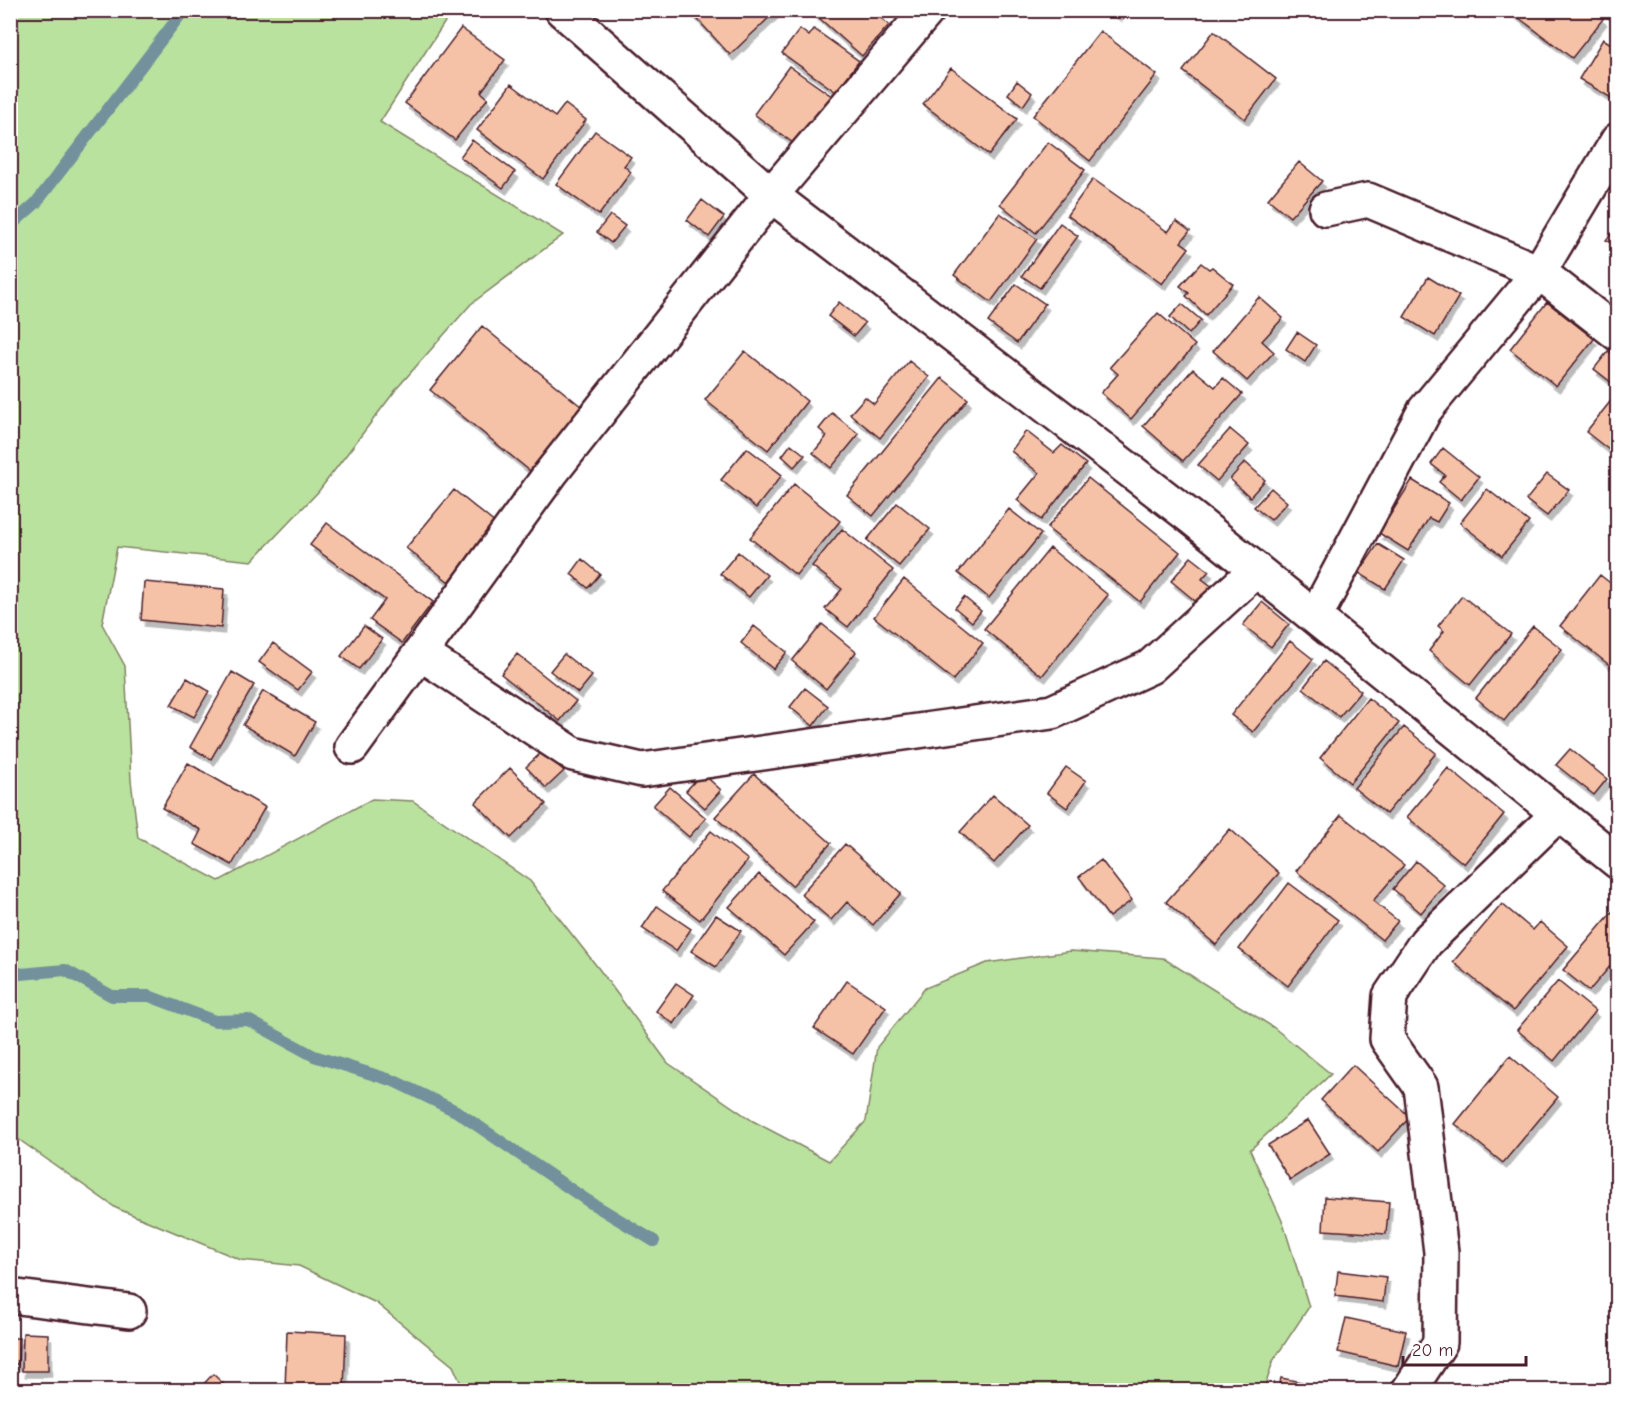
<svg xmlns="http://www.w3.org/2000/svg" width="1628" height="1401" font-family="'Comic Neue',sans-serif">
  <defs>
    <filter id="shadow"><feDropShadow dx="3.5" dy="6" stdDeviation="0" flood-color="#0004"/></filter>
  </defs>
  <rect width="100%" height="100%" fill="#fff"/>
  <filter id="ink" filterUnits="userSpaceOnUse"><feTurbulence type="fractalNoise" baseFrequency=".0167" numOctaves="2"/><feDisplacementMap in="SourceGraphic" scale="12" xChannelSelector="R" yChannelSelector="G"/><feConvolveMatrix kernelMatrix="1 2 1 2 8 2 1 2 1" color-interpolation-filters="sRGB"/></filter>
  <g filter="url(#ink)">
    <path fill="#b9e29e" stroke="#828064" stroke-width="1.5" d="M10 11H452L380 122 563 235 471 304 398 387 318 492 252 561 117 547 102 624 125 666 131 780 138 838 219 881 372 799 413 801 530 881 599 969 668 1063 753 1121 829 1161 866 1121 877 1047 925 988 987 963 1071 951 1163 958 1273 1027 1331 1074 1250 1150 1283 1223 1309 1307 1273 1361 1264 1390H464L453 1366 376 1303 299 1266 241 1260 116 1208 18 1139H11Z"/>
    <g fill="none" stroke-linecap="round" stroke-linejoin="round">
      <path stroke="#72919c" stroke-width="12" d="M10 226 36 203 184 10
        M10 969 21 974 65 970 112 996H149L215 1021 248 1020 314 1056 394 1081 456 1111 588 1201 654 1241"/>
    </g>
    <path fill="#f6c2a7" stroke="#4a1f2b" stroke-width="1.5" filter="url(#shadow)" d="M689 10H777L730 55Z
      M810 10H872L889 25 862 56Z
      M1110 10H1122L1118 16Z
      M1513 10H1591L1603 19 1572 58 1511 12Z
      M1602 10H1618V22L1609 16Z
      M461 28 505 60 481 92 488 98 455 140 405 103Z
      M800 29 809 36 814 29 859 61 836 92 782 53Z
      M1100 31 1157 75 1090 161 1033 116Z
      M1214 31 1276 79 1245 119 1183 71Z
      M1603 39 1618 48V102L1579 79Z
      M789 66 833 97 797 146 754 114Z
      M951 68 1017 119 989 155 923 104Z
      M1017 81 1032 93 1023 106 1008 94Z
      M511 84 555 117 565 104 586 120 543 179 477 130Z
      M595 131 631 157 624 166 631 172 599 215 556 184Z
      M472 140 515 172 503 188 460 157Z
      M1048 142 1085 170 1036 233 1000 204Z
      M1299 162 1322 181 1290 217 1268 199Z
      M1093 179 1168 232 1176 221 1190 231 1181 242 1189 248 1162 284 1067 215Z
      M702 200 724 217 709 237 687 220Z
      M1000 213 1037 239 991 302 954 275Z
      M610 215 625 226 611 243 597 232Z
      M1060 223 1078 236 1040 288 1022 276Z
      M1618 226V248L1606 240Z
      M1201 263 1209 269 1212 267 1233 284 1206 315 1186 296 1189 293 1180 286Z
      M1428 277 1459 296 1435 336 1404 317Z
      M1016 284 1045 304 1017 343 988 322Z
      M1259 297 1283 318 1262 341 1274 352 1247 381 1213 351Z
      M839 302 865 323 854 336 828 316Z
      M1547 302 1594 339 1556 386 1510 349Z
      M1182 304 1201 320 1189 334 1170 317Z
      M1158 313 1195 345 1131 419 1101 393 1118 374 1110 367Z
      M482 326 582 407 530 471 430 390Z
      M1297 332 1316 345 1305 362 1286 349Z
      M745 351 807 401 768 450 705 400Z
      M1608 351 1618 358 1616 386 1594 369Z
      M909 361 929 377 880 438 850 414 865 397 874 404Z
      M1193 369 1215 387 1223 378 1242 394 1183 461 1143 426Z
      M942 378 968 399 873 516 847 495Z
      M1618 392V457L1586 432Z
      M832 413 859 434 831 468 813 453 827 436 819 429Z
      M1230 429 1249 445 1217 481 1198 465Z
      M1026 431 1054 453 1062 445 1086 464 1041 520 1017 500 1039 473 1011 451Z
      M791 444 805 455 794 467 782 456Z
      M747 448 782 475 756 508 721 480Z
      M1443 448 1479 477 1461 500 1439 482 1445 475 1431 464Z
      M1245 462 1265 480 1250 497 1230 479Z
      M1547 474 1569 490 1547 516 1526 500Z
      M1088 478 1180 552 1140 602 1047 528Z
      M1412 480 1449 503 1437 522 1429 518 1408 551 1379 533Z
      M794 484 840 521 796 575 750 538Z
      M1271 488 1287 502 1271 520 1254 507Z
      M1487 489 1529 522 1502 556 1460 523Z
      M454 490 496 524 449 582 406 548Z
      M897 503 930 529 899 566 867 540Z
      M1009 509 1041 534 989 598 958 573Z
      M327 523 433 602 402 643 370 620 385 600 310 545Z
      M842 529 893 570 848 627 825 609 842 589 812 566Z
      M1378 544 1404 560 1385 589 1359 573Z
      M1050 548 1108 595 1042 676 984 629Z
      M738 552 767 575 749 597 720 574Z
      M1191 557 1209 571 1202 579 1214 588 1200 605 1171 581Z
      M582 559 600 574 588 588 571 574Z
      M1600 575 1618 589V672L1560 626Z
      M904 579 983 643 953 680 874 617Z
      M144 582 224 589 221 628 141 620Z
      M1462 596 1511 634 1470 685 1429 651 1444 631 1438 626Z
      M964 597 981 611 972 622 955 608Z
      M1262 602 1289 624 1271 647 1243 625Z
      M822 624 856 652 826 689 792 661Z
      M364 626 382 639 359 669 341 656Z
      M754 626 787 652 773 669 741 643Z
      M1533 626 1562 649 1504 721 1476 698Z
      M1290 641 1313 659 1253 732 1231 715Z
      M273 643 312 672 298 690 259 662Z
      M517 654 576 701 560 721 501 674Z
      M564 654 592 676 578 693 550 671Z
      M1324 661 1361 691 1339 717 1303 688Z
      M232 672 254 685 211 759 190 747Z
      M187 678 209 691 194 717 171 705Z
      M805 688 828 706 813 726 790 707Z
      M263 691 315 722 295 756 243 725Z
      M1368 698 1399 723 1350 783 1320 758Z
      M1404 727 1436 753 1386 814 1354 788Z
      M1570 749 1607 779 1594 795 1556 765Z
      M544 750 564 771 546 788 526 767Z
      M188 763 265 807 232 865 194 844 201 830 162 808Z
      M1066 767 1086 781 1067 808 1047 793Z
      M510 768 546 804 511 838 475 803Z
      M1448 768 1504 814 1464 864 1407 817Z
      M702 773 721 790 705 808 686 791Z
      M754 774 831 843 792 886 715 817Z
      M670 787 706 818 689 837 653 806Z
      M993 795 1028 825 994 863 960 832Z
      M1341 815 1404 865 1373 901 1398 921 1382 940 1296 871Z
      M1230 829 1279 873 1216 945 1166 902Z
      M711 831 748 860 700 920 662 891Z
      M845 844 901 893 873 925 847 902 831 920 801 894Z
      M1101 860 1132 900 1109 917 1079 877Z
      M1416 861 1444 885 1421 913 1393 889Z
      M759 874 814 922 784 955 729 907Z
      M1289 883 1338 920 1288 986 1239 949Z
      M1502 904 1533 930 1540 922 1568 946 1513 1011 1453 962Z
      M1618 905V957L1589 991 1563 970Z
      M657 906 691 929 676 951 642 928Z
      M716 915 741 931 716 967 691 951Z
      M847 981 886 1007 853 1054 814 1028Z
      M1558 981 1595 1011 1554 1061 1517 1030Z
      M676 983 694 995 674 1024 656 1011Z
      M1510 1056 1558 1097 1503 1163 1455 1124Z
      M1353 1065 1410 1117 1378 1152 1321 1100Z
      M1308 1120 1330 1154 1290 1180 1268 1145Z
      M1325 1197 1389 1202 1386 1234 1323 1230Z
      M1338 1271 1386 1277 1383 1302 1335 1296Z
      M1346 1318 1406 1331 1398 1366 1338 1352Z
      M287 1331 346 1334 344 1390H285Z
      M23 1333 48 1334V1371H22Z
      M10 1338H19L18 1364H10Z
      M213 1374 230 1390H198Z
      M1281 1378 1331 1388 1330 1390H1278Z"/>
    <g fill="none" stroke-linecap="round" stroke-linejoin="round">
      <g stroke="#4a1f2b" stroke-width="38">
        <path id="street" d="M562 10 771 195 1192 518 1618 862
          M1326 209 1368 200 1539 272 1618 334
          M1315 617 1425 410 1539 272 1618 140
          M420 653 573 754 642 770 1052 712 1150 667 1256 570
          M352 747 551 473 771 195 928 10
          M10 1296 129 1311
          M1409 1390 1440 1343 1441 1252 1421 1087 1387 1039 1390 996 1426 942 1558 814"/>
      </g>
      <use href="#street" stroke="#fff" stroke-width="33"/>
    </g>
  </g>
  <rect width="1628" height="1401" fill="none" stroke="#fff" stroke-width="36"/>
  <rect x="18" y="18" width="1592" height="1365" fill="none" stroke="#4a1f2b" stroke-width="2" filter="url(#ink)"/>
  <path d="M1403 1356v9h123v-9" fill="none" stroke="#4a1f2b" stroke-width="3"/>
  <text x="1412" y="1356" font-size="18" fill="#4a1f2b" stroke="#ffffff" stroke-width="4.5" paint-order="stroke">20 m</text>
</svg>
